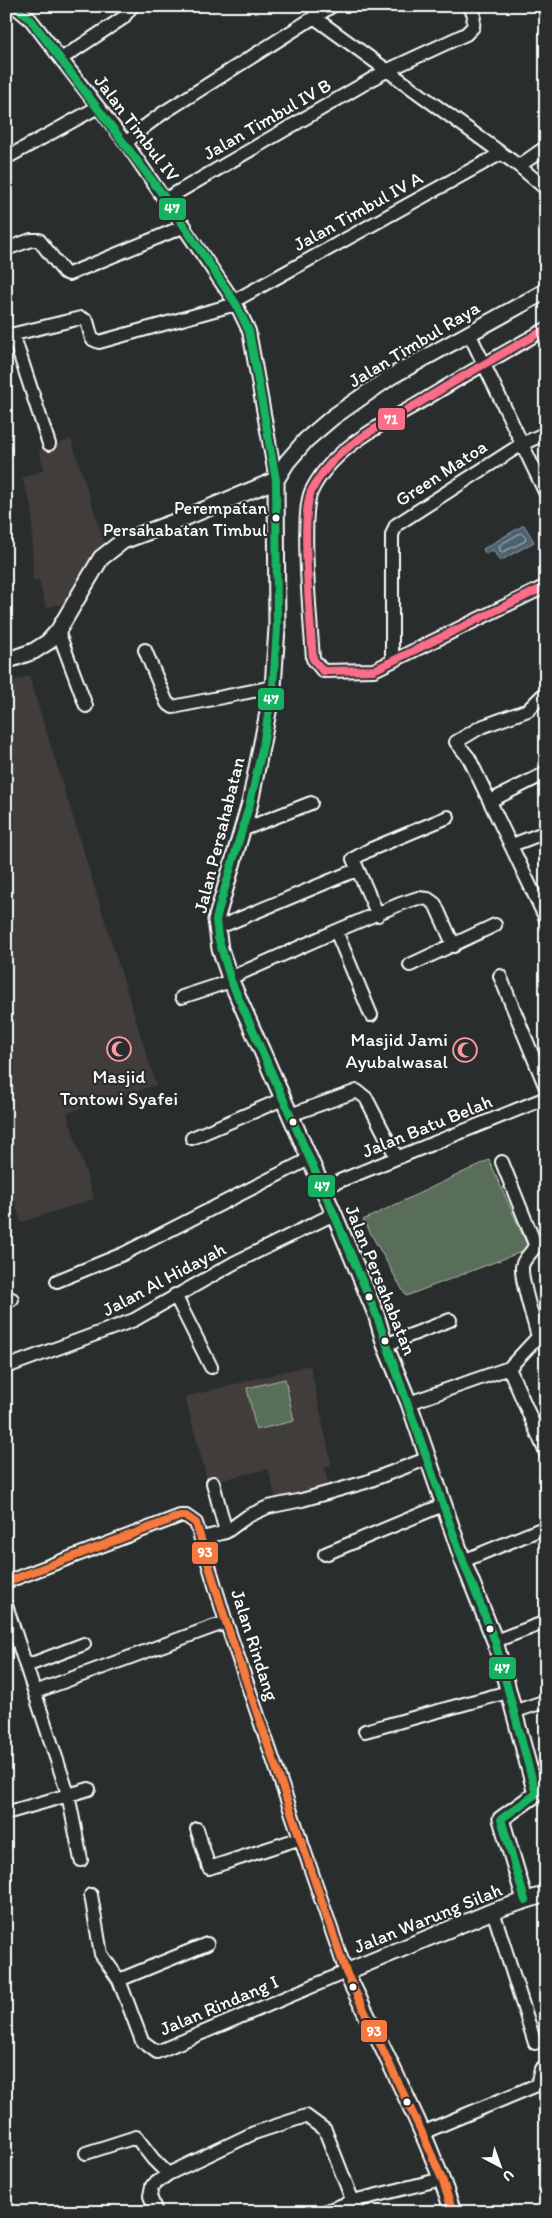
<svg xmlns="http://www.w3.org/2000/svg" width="552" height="2218" font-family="Itim,sans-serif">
  <rect width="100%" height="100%" fill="#2a2d2e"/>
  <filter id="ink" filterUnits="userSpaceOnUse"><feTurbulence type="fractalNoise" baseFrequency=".02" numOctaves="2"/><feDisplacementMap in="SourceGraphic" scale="10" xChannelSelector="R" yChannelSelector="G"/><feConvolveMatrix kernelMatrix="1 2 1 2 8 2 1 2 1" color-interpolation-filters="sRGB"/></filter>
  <g filter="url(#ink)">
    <path fill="#403d3b" d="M71 439 110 560 66 603 46 608 39 580 33 581 32 508 22 478 44 470 39 450Z
      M29 676 156 1085 67 1113 94 1199 21 1222 6 1174V683Z
      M310 1365 332 1466 325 1468 328 1487 276 1499 268 1469 208 1483 185 1397Z"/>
    <path fill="#596e59" stroke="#acb6ac" d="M489 1160 529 1249 406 1296 363 1220Z
      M285 1379 294 1421 256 1430 247 1388Z"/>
    <path fill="#4e6271" stroke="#95a1aa" d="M524 525 534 542 500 561 493 550 486 554 483 549Z"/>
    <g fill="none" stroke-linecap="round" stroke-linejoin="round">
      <path stroke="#b8c0c6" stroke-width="1" d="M521 533 526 538 525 541 501 553 499 546Z"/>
      <g stroke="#fff" stroke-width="16">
        <path id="minor" d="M14 6 31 20 126 143 236 304 249 331 276 480
          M315 18 519 166 546 189
          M61 59 123 18 132 6
          M126 143 144 127 163 113 332 6
          M6 158 98 107
          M519 166 546 147
          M166 199 386 71 466 34 473 27 474 14 469 6
          M6 249 31 240H39L64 272 69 274 185 226
          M234 301 500 154
          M546 329C505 352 464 375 424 400 384 424 332 447 311 492 300 516 311 627 313 659L323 671 374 670 546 586
          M469 333 546 494
          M13 334 49 444
          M6 336 81 318 87 321 92 339 99 342 236 304
          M58 631 86 706
          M145 650 167 703 173 707 273 687
          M392 661V535L396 525 522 444 546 433
          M546 692 528 710 481 727 456 742 469 758 546 919
          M490 801 546 773
          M242 830 311 803
          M512 845 546 832
          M378 915 353 859 369 850 448 817
          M217 928 356 870
          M336 931 400 904 418 898 428 899 435 904 454 946
          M410 965 495 925
          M500 976 546 1088
          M230 978 336 931 371 1015
          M182 997 231 981
          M290 1115 357 1091 366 1098 397 1158
          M192 1138 283 1099
          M502 1162 535 1244C534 1253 523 1257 522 1267 521 1283 534 1320 538 1337
          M322 1188 546 1098
          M57 1281 123 1254 309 1159
          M175 1295 211 1367
          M6 1302 12 1299
          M385 1345 450 1320
          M6 1367 134 1320 234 1263 334 1214
          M509 1368 546 1453
          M409 1403 509 1368 538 1337 546 1335
          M226 1532 248 1516 268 1507 302 1500 366 1482 426 1459
          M202 1538 226 1532 213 1483
          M325 1554 443 1505
          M463 1561 546 1527
          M6 1582 180 1516H186L196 1523 226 1622 346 1972 157 2052 142 2041 119 1980 101 1954 91 1895
          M6 1605 68 1794 81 1860
          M495 1641 546 1622
          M26 1666 84 1644
          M35 1692 226 1622
          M513 1712 546 1701
          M365 1731 508 1692
          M6 1813 89 1789
          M197 1829 209 1868 301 1838
          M493 1911 535 2043
          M119 1980 207 1944
          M422 2133 537 2085 541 2069 546 2067
          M86 2153 136 2137 153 2159 168 2174 254 2133 306 2116 325 2130 357 2212
          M156 2212 150 2196 152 2186 168 2174
          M324 2212 353 2201 442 2179"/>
      </g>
      <g stroke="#fff" stroke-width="19">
        <path id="tertiary" d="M276 480 277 628 273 687 250 803 216 920 220 949 231 981 334 1214 376 1314 385 1345 409 1403 463 1561 495 1641 536 1794 501 1819 525 1900
          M6 661 34 651 48 642 58 631 101 558 123 541 177 521 276 480 287 462 306 440 333 417 390 377 546 291
          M453 2212C426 2129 383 2051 346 1972L493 1911 546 1894"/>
      </g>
      <use href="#minor" stroke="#2a2d2e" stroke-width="12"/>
      <use href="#tertiary" stroke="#2a2d2e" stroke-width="15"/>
      <g stroke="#2a2d2e" stroke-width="11">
        <path id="bus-1" d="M14 6 31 20 166 199 236 304 249 331 276 480 277 628 273 687 263 745 250 803 219 908 216 920 218 937 231 981 334 1214 376 1314 463 1561 495 1641 536 1794 501 1819 525 1900"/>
      </g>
      <g stroke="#2a2d2e" stroke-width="11">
        <path id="bus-2" d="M546 329C505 352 464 375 424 400 384 424 332 447 311 492 300 516 311 627 313 659L323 671 374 670 546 586"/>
      </g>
      <g stroke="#2a2d2e" stroke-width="11">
        <path id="bus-3" d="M6 1582 180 1516H186L196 1523 226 1622 346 1972 422 2133 442 2179 453 2212"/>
      </g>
      <use href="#bus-1" stroke="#13b361" stroke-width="8"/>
      <use href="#bus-2" stroke="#fb6d88" stroke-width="8"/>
      <use href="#bus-3" stroke="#f6793e" stroke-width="8"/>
    </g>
  </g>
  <defs>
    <g id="mosque-ring" transform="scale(1.25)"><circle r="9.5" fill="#2a2d2e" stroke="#ff9aa2" stroke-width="1.5"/><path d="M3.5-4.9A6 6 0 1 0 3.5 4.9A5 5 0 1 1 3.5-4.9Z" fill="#ff9aa2"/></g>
  </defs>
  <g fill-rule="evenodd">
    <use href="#mosque-ring" x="119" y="1049"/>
    <use href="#mosque-ring" x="465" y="1050"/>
  </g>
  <g fill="#fff" stroke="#2a2d2e" stroke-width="2">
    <circle cx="276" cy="518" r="4.5"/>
    <circle cx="293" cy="1122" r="4.5"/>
    <circle cx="369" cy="1297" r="4.5"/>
    <circle cx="385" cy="1341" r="4.5"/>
    <circle cx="490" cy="1629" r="4.5"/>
    <circle cx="353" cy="1987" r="4.5"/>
    <circle cx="407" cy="2102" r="4.5"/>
  </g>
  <g text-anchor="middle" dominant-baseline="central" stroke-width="4.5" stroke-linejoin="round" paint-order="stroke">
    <g font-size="18" fill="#fff" stroke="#2a2d2e" text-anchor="end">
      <text x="267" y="508">Perempatan<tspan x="267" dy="22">Persahabatan Timbul</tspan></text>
    </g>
    <g font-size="19" fill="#fff" stroke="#2a2d2e">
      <text transform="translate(267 119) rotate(-30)">Jalan Timbul IV B</text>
      <text transform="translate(137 128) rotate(53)">Jalan Timbul IV</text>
      <text transform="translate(358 211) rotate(-29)">Jalan Timbul IV A</text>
      <text transform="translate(414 344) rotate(-31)">Jalan Timbul Raya</text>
      <text transform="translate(441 473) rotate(-33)">Green Matoa</text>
      <text transform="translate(219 835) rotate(-76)">Jalan Persahabatan</text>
      <text transform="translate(427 1126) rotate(-22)">Jalan Batu Belah</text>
      <text transform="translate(164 1279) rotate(-28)">Jalan Al Hidayah</text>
      <text transform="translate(381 1280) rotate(68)">Jalan Persahabatan</text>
      <text transform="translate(255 1645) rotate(72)">Jalan Rindang</text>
      <text transform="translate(428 1918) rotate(-22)">Jalan Warung Silah</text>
      <text transform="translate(219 2005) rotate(-23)">Jalan Rindang I</text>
    </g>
    <g font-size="19" fill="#fff" stroke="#2a2d2e" text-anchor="end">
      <text x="448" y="1039">Masjid Jami<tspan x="448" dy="22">Ayubalwasal</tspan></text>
      <text x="119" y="1076" text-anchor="middle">Masjid<tspan x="119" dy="22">Tontowi Syafei</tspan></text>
    </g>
  </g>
  <g stroke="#2a2d2e" stroke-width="2">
    <rect x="158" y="197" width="29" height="24" rx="5" fill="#13b361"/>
    <rect x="377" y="407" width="29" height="24" rx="5" fill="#fb6d88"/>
    <rect x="257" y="687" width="28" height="24" rx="5" fill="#13b361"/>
    <rect x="307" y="1174" width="29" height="24" rx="5" fill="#13b361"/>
    <rect x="191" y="1541" width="28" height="24" rx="5" fill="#f6793e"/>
    <rect x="488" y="1656" width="29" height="24" rx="5" fill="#13b361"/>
    <rect x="360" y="2019" width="28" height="24" rx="5" fill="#f6793e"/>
  </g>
  <g font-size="14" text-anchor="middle" font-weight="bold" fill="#fff">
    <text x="172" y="213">47</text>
    <text x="391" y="424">71</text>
    <text x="271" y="704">47</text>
    <text x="322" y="1191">47</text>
    <text x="205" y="1557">93</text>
    <text x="502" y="1673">47</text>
    <text x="374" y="2036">93</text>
  </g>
  <rect width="552" height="2218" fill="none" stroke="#2a2d2e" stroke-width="25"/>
  <rect x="12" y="12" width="527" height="2193" fill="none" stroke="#fff" stroke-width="2" filter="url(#ink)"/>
  <g transform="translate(500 2166) rotate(139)" stroke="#2a2d2e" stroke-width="4" paint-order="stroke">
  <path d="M0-4L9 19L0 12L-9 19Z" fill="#ffffff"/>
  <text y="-8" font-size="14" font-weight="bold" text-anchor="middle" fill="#ffffff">U</text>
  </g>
</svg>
